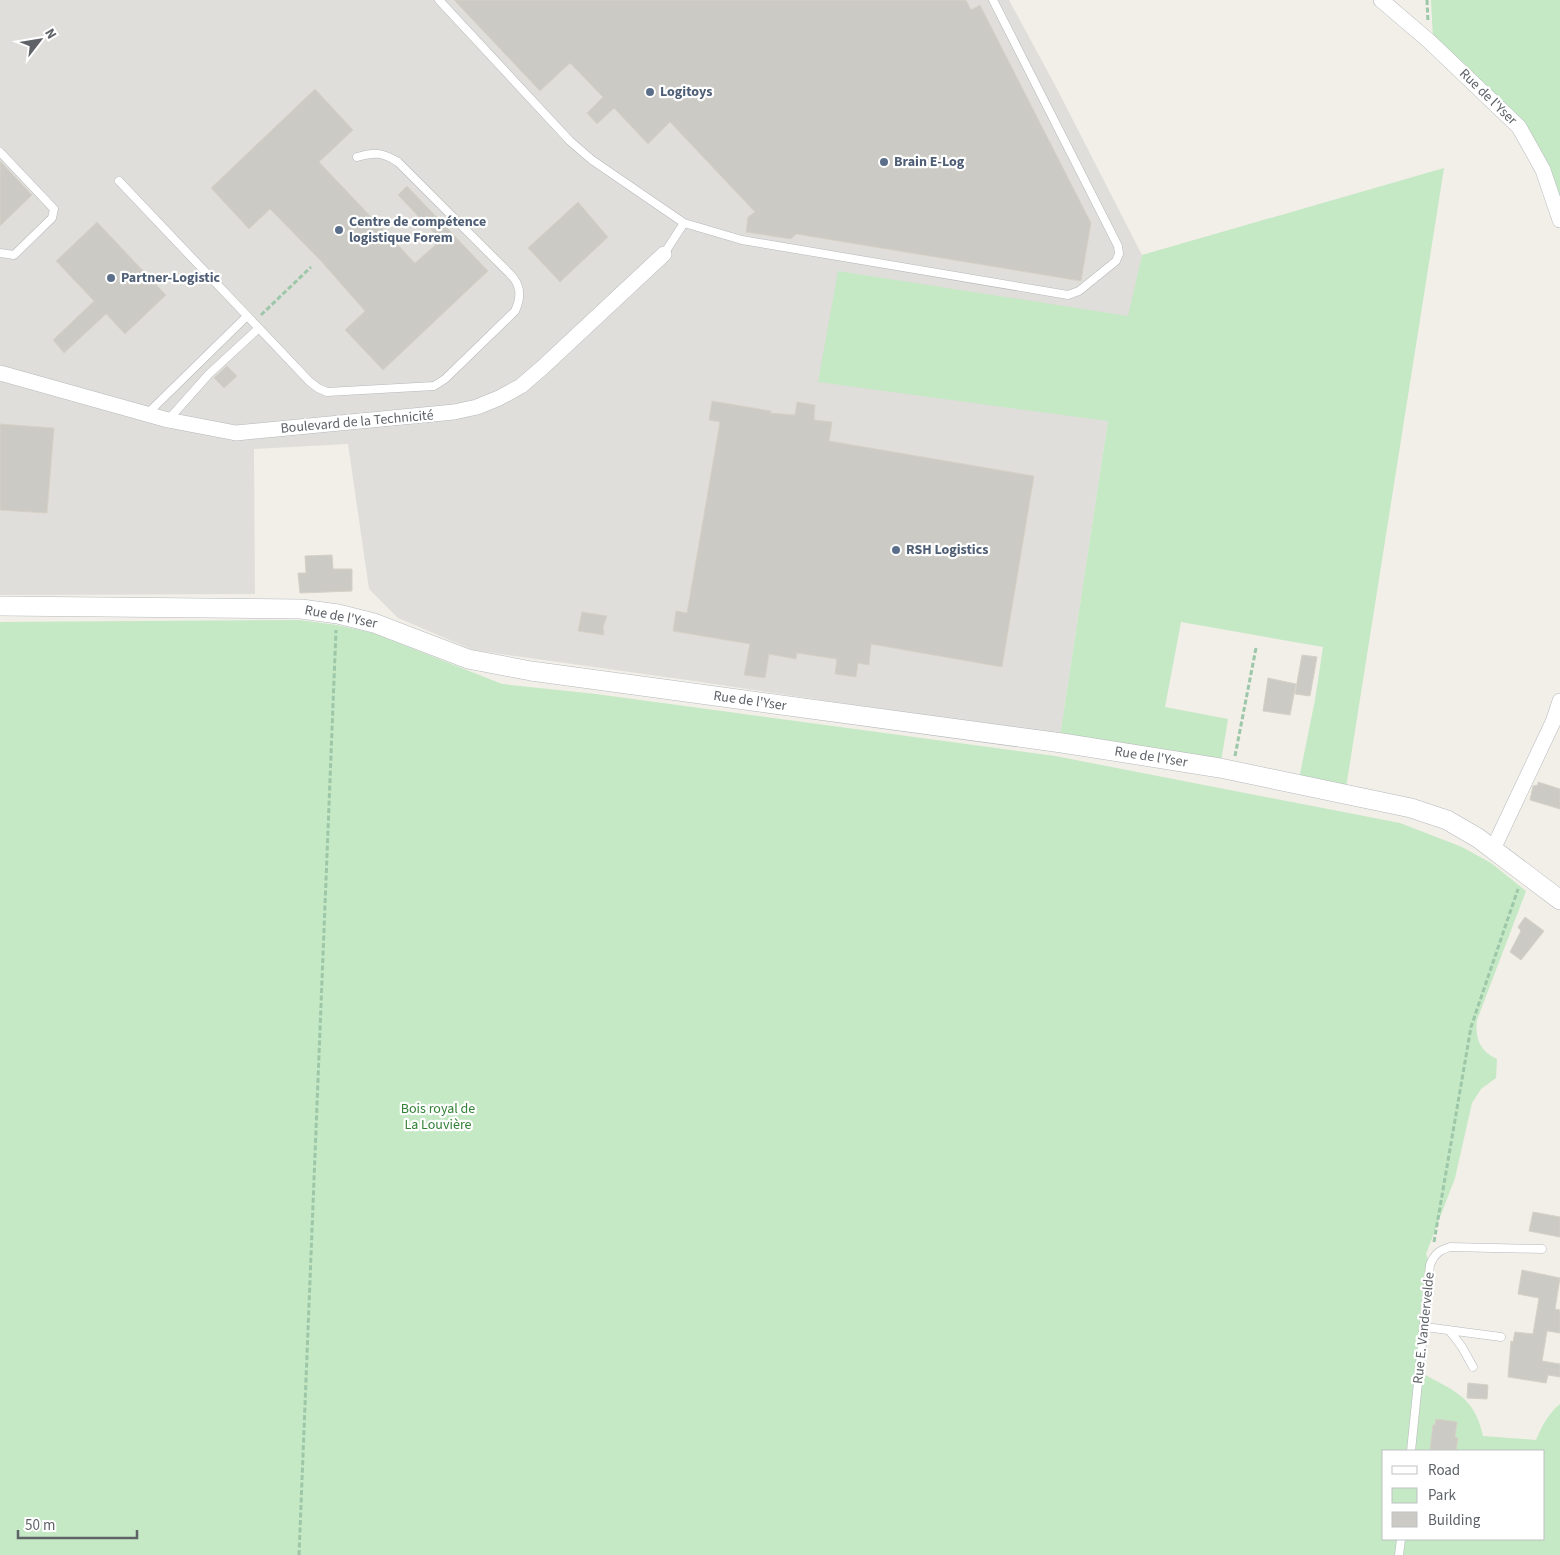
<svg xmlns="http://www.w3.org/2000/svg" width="1560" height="1555" font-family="'Source Sans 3',sans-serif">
  <rect width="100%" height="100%" fill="#f1efe8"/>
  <path fill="#e0deda" d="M0 0H1009L1055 85 1142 255 1108 421 1060 736 694 681 473 650 398 618 369 589 348 444 254 449 255 594 0 595Z"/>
  <path fill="#c5e8c5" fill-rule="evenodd" d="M1431 0H1560V198L1549 165 1524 124 1433 39Z
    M1444 168 1345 794 1298 784 1315 700 1323 647 1181 622 1165 707 1228 719 1220 768 1060 736 1108 421 818 382 838 271 1128 316 1142 255Z
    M299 620 337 625 373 633 502 684 596 694 1055 756 1400 823 1462 847 1491 863 1526 891 1477 1020C1475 1038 1479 1051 1497 1059L1496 1078 1481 1089 1472 1103 1455 1178 1426 1254 1430 1265 1420 1372C1453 1391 1474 1395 1483 1436L1536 1440C1542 1426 1548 1414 1560 1404V1555H0V622ZM1384 1451H1544V1539H1384Z"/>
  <path fill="#cccac5" stroke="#d6d1c6" d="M454 0H966L971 10 980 5 1091 223 1081 281 796 234 791 239 746 232 748 217 755 212 670 122 648 144 614 108 597 124 587 113 603 97 570 63 540 91Z
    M315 89 353 130 319 162 415 263 441 240 398 195 407 186 488 271 383 370 345 330 365 311 321 261 270 209 249 229 211 188Z
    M0 161 32 195 0 226Z
    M578 202 608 237 560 282 528 248Z
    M97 222 166 295 125 334 106 314 64 353 53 340 94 301 56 261Z
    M227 366 237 376 224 388 214 378Z
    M712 401 771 411 770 413 795 415 797 402 815 405 814 420 832 422 829 441 1034 476 1002 667 871 644 869 665 858 663 856 677 835 674 837 659 797 653 796 659 769 654 765 678 744 675 750 644 673 631 676 611 687 613 720 422 709 420Z
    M0 424 54 428 47 513 0 510Z
    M332 555 333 569H352V591L300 593 298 573H306L305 556Z
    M582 612 607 616 603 627 604 635 578 631Z
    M1302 655 1317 657 1310 696 1295 694Z
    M1268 678 1296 684 1290 715 1263 711Z
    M1538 782 1560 789V809L1530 800 1533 786 1538 785Z
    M1525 917 1544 931 1521 960 1510 952 1521 931 1518 927Z
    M1533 1212 1560 1217V1237L1529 1231Z
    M1522 1270 1560 1278 1555 1309 1560 1310V1333L1547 1331 1542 1361 1560 1364V1377L1548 1375 1546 1383 1508 1377 1511 1341 1513 1342 1515 1332 1533 1334 1539 1298 1518 1294Z
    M1468 1383 1488 1385 1487 1399 1467 1398Z
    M1436 1419 1457 1422 1455 1437 1458 1438 1456 1451H1430L1433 1425H1435Z"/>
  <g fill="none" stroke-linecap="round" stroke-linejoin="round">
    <g stroke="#b5b8bc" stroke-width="9">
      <path id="service" d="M439 0 570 141 592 160 684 223 742 240 1068 295 1079 291 1116 261 1119 254 1118 246 993 0
        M0 152 54 209 52 218 14 255 0 253
        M119 181 310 382 318 388 327 392 434 386 445 379 515 311C522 296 521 284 509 273L398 162C382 152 375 152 357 157
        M664 254 684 223
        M147 414 247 316
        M168 420 209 374 259 328
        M1425 1327 1501 1337
        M1449 1330 1462 1347 1473 1367
        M1411 1451 1430 1265C1434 1254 1440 1250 1450 1247L1542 1249
        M1399 1555 1401 1539"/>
    </g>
    <g stroke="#b5b8bc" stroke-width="16">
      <path id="minor" d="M1381 0 1429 41 1519 127 1543 170 1560 220
        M0 373 168 420 236 433 454 412 477 407 499 398 521 386 543 367 664 254
        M1493 849 1553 722 1560 701"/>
    </g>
    <g stroke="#b5b8bc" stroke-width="20">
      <path id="tertiary" d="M0 606 301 609 338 614 374 623 468 659 531 671 1062 743 1220 768 1411 808 1447 820 1478 838 1560 900"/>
    </g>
    <path stroke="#9cc7a9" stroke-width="3" stroke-dasharray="5 2.5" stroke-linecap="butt" d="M1427 0 1428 22
      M261 315 311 267
      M1235 756 1256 648
      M1434 1242 1471 1027 1518 889
      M299 1555 336 630"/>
    <use href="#service" stroke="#fff" stroke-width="8"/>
    <use href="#minor" stroke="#fff" stroke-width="15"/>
    <use href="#tertiary" stroke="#fff" stroke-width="19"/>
  </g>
  <g fill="#5c6f8a" stroke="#fff" stroke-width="2">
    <circle cx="650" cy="92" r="5"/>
    <circle cx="884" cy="162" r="5"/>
    <circle cx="339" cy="230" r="5"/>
    <circle cx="111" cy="278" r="5"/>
    <circle cx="896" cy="550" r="5"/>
  </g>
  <g text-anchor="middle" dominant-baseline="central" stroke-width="4.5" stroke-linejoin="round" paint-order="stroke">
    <g font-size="14" font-weight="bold" fill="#4e5e75" stroke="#fff" text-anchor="start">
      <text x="660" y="92">Logitoys</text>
      <text x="894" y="162">Brain E-Log</text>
      <text x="349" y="222">Centre de compétence<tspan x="349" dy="16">logistique Forem</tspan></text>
      <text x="121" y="278">Partner-Logistic</text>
      <text x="906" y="550">RSH Logistics</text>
    </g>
    <g font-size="14" fill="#5f6368" stroke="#fff">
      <text transform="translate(1488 97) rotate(44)">Rue de l'Yser</text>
      <text transform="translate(357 422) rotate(-5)">Boulevard de la Technicité</text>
      <text transform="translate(341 617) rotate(11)">Rue de l'Yser</text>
      <text transform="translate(750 701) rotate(8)">Rue de l'Yser</text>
      <text transform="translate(1151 757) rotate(9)">Rue de l'Yser</text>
      <text transform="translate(1424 1328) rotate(-84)">Rue E. Vandervelde</text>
    </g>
    <g font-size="14" fill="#348238" stroke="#fff">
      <text x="438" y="1109">Bois royal de<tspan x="438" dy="16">La Louvière</tspan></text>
    </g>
  </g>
  <rect x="1382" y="1450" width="162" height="90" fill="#ffffff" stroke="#bfc1c3"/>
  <rect x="1392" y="1466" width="25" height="8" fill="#ffffff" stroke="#bfc1c3"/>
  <text x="1428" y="1475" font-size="15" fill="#5f6368">Road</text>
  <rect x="1392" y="1488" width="25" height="15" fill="#c5e8c5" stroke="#bfc1c3"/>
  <text x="1428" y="1500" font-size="15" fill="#5f6368">Park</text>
  <rect x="1392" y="1512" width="25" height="15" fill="#cccac5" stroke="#bfc1c3"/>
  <text x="1428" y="1525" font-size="15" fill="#5f6368">Building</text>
  <g transform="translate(40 40) rotate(59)" stroke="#ffffff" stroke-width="4" paint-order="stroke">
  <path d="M0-4L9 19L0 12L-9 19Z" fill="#5f6368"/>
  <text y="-8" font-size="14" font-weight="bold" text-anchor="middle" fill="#5f6368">N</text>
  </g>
  <path d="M18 1530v8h119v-8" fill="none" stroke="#5f6368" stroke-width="2.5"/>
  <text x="25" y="1530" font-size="15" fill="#5f6368" stroke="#ffffff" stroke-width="4" paint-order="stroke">50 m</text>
</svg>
